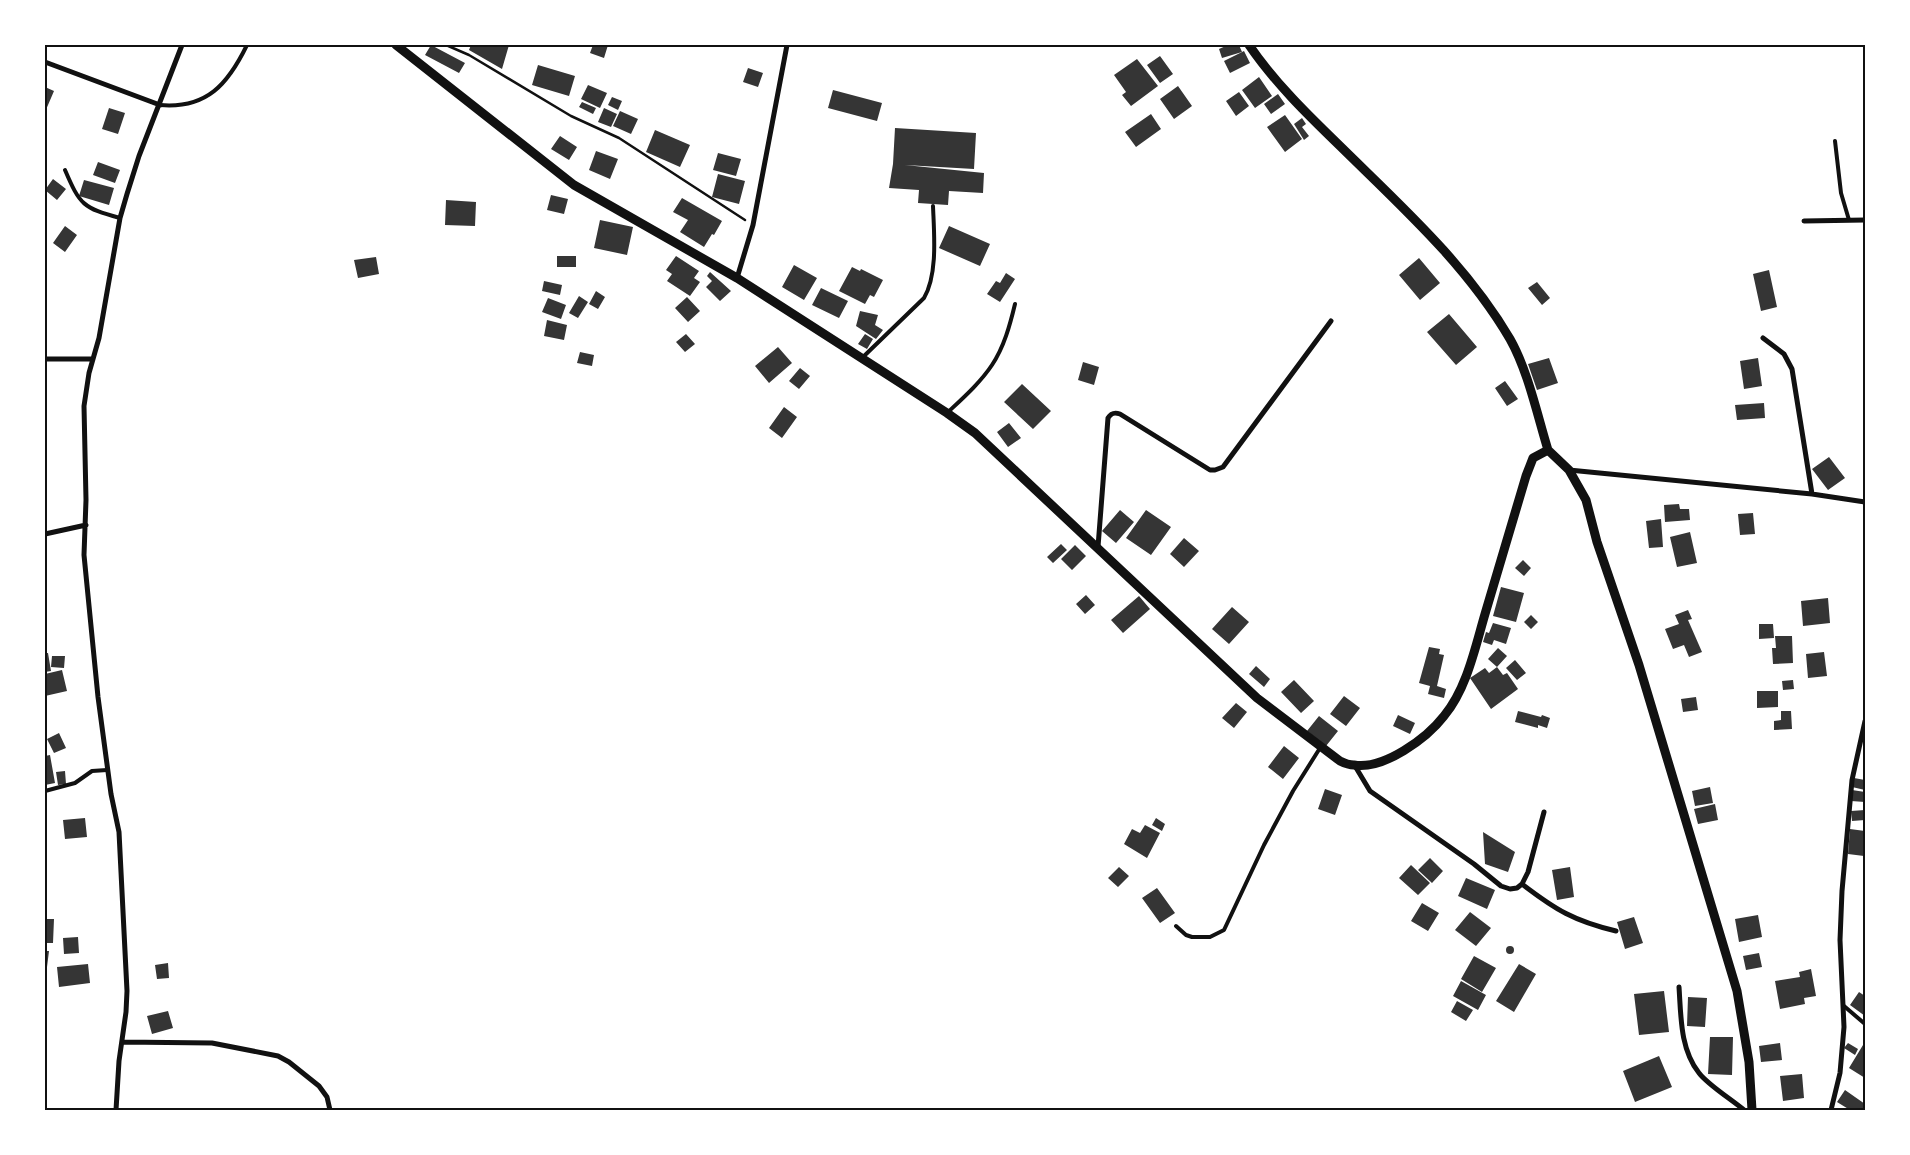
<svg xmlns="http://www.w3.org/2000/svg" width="1910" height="1155" font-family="Karla,sans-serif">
  <rect width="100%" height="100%" fill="#fff"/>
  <path fill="#353535" d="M431 45 465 63 459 73 425 55Z
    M471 45H509L502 69 469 50Z
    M593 45H608L604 58 590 53Z
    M1228 45H1239L1242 52 1222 58 1219 49Z
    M1244 51 1250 63 1230 73 1224 61Z
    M1160 56 1173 74 1160 83 1147 65Z
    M1137 59 1158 86 1131 106 1122 95 1126 92 1114 75Z
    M538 65 575 76 569 96 532 85Z
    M748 68 763 73 758 87 743 82Z
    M1259 77 1272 96 1255 108 1242 90Z
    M588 85 607 93 600 108 581 99Z
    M1178 86 1192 106 1174 119 1160 99Z
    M45 87 54 91 45 112Z
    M833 90 882 103 877 121 828 108Z
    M1239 92 1249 106 1236 116 1226 101Z
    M1278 94 1285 104 1271 114 1264 104Z
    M612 97 622 101 618 110 608 105Z
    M582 102 596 108 593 114 579 107Z
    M109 108 125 113 118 134 102 129Z
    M604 108 617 114 611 127 598 122Z
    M620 111 638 119 631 134 613 126Z
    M1151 114 1161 129 1136 147 1125 132Z
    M1285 115 1302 139 1285 152 1267 127Z
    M1302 118 1306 124 1302 127 1309 136 1304 140 1294 124Z
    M895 128 976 133 974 169 905 165 984 173 983 193 949 191 948 205 918 203 919 190 889 188 893 164Z
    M655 130 690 145 680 167 646 152Z
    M560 136 577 147 569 160 551 149Z
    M596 151 618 159 610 179 589 170Z
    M718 153 741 159 736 176 713 170Z
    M98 162 120 170 115 183 93 175Z
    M718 174 745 181 739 204 712 197Z
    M53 179 66 189 57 200 45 190Z
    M84 180 114 188 109 205 79 196Z
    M551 195 568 199 564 214 547 210Z
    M682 198 722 221 714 235 712 234 704 247 680 232 688 220 673 212Z
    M446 200 476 202 475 226 445 225Z
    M600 220 633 227 627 255 594 248Z
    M65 226 77 235 65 252 53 243Z
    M949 226 990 244 980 266 939 248Z
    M557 256H576V267H557Z
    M676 256 699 271 694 278 700 282 690 296 667 281 672 274 666 270Z
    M376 257 379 274 358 278 354 260Z
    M1419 258 1440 283 1420 300 1399 275Z
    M794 265 817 278 804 300 782 287Z
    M852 267 860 271 861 269 883 280 874 297 870 295 865 304 839 291Z
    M1769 270 1777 307 1761 311 1753 274Z
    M710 272 731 291 720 301 706 287 712 281 707 276Z
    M1006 273 1015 279 1000 302 987 294 996 281 1000 283Z
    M544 281 562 285 560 295 542 291Z
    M1537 282 1550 298 1542 305 1528 288Z
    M821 288 848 301 839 318 812 305Z
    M596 291 605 297 598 309 589 304Z
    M579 296 588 302 578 318 569 313Z
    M687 297 700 311 688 322 675 308Z
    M548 298 566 305 561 319 542 312Z
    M860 311 878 315 875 325 883 330 876 339 856 326Z
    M1449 314 1477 347 1456 365 1427 332Z
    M547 320 567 325 564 340 544 336Z
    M686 334 695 344 685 352 676 342Z
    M865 334 873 339 867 349 858 344Z
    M778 347 792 363 769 383 755 366Z
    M580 352 594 355 592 366 577 363Z
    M1549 358 1558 383 1537 390 1528 364Z
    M1758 358 1762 386 1744 389 1740 361Z
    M1083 362 1099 367 1094 385 1078 380Z
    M800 368 810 376 799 389 789 381Z
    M1505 381 1518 399 1507 406 1495 388Z
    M1022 384 1051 411 1033 429 1004 402Z
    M1764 403 1765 418 1737 420 1735 405Z
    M784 407 797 417 782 438 769 428Z
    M1009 423 1021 438 1008 447 997 432Z
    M1829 457 1845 478 1828 490 1812 469Z
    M1679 504 1680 509H1689L1690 520 1665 522 1664 505Z
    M1120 510 1134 522 1116 543 1102 531Z
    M1146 510 1171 527 1151 555 1126 538Z
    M1753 513 1755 534 1740 535 1738 514Z
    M1661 519 1663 547 1649 548 1646 521Z
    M1690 532 1697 563 1677 567 1670 537Z
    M1184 538 1199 551 1184 567 1170 554Z
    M1061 544 1067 550 1053 563 1047 557Z
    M1075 545 1086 556 1072 570 1061 559Z
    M1523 560 1531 568 1524 576 1515 568Z
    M1501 587 1524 593 1516 622 1493 616Z
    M1086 595 1095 605 1085 614 1076 604Z
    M1139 596 1150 609 1123 633 1111 620Z
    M1828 598 1830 623 1803 626 1801 601Z
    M1232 607 1249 622 1229 644 1212 629Z
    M1688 610 1692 619 1688 620 1702 652 1689 657 1684 645 1673 649 1665 629 1679 624 1675 615Z
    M1531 615 1538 622 1531 629 1524 622Z
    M1493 623 1511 628 1506 644 1494 640 1492 645 1483 642 1486 632 1489 633Z
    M1759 624H1773L1774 638 1759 639Z
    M1775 636H1792L1793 663 1773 664 1772 648H1776Z
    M1429 647 1440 649 1439 654 1444 655 1437 686 1446 689 1444 698 1428 694 1430 686 1419 683Z
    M1498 648 1507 656 1497 667 1503 675 1507 673 1518 689 1491 709 1470 678 1485 668 1489 673 1497 667 1488 659Z
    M1824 652 1827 676 1808 678 1806 654Z
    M45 653H48L51 671 45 672Z
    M52 656H65L64 668 51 667Z
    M1515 660 1526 673 1517 680 1506 668Z
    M1256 666 1270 679 1264 687 1249 674Z
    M62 670 67 691 45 696V674Z
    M1294 680 1314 701 1301 713 1281 692Z
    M1793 680 1794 689 1783 690 1782 681Z
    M1757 691H1778V707L1757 708Z
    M1344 696 1360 708 1346 726 1330 714Z
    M1696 697 1698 710 1683 712 1681 699Z
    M1236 703 1247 712 1234 728 1222 718Z
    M1518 711 1541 717 1542 715 1550 718 1547 728 1538 725V728L1515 722Z
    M1781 711H1791L1792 729 1774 730V721L1781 720Z
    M1398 715 1415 723 1410 734 1393 726Z
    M1319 716 1338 731 1326 746 1307 731Z
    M59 733 66 748 54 753 47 739Z
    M1284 746 1299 758 1283 779 1268 767Z
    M50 755 55 783 45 785V756Z
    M65 771 66 784 58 785 56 772Z
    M1854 778 1865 780V790L1852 787Z
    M1710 787 1713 803 1695 806 1692 791Z
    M1325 789 1342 795 1335 815 1318 809Z
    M1852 790 1865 792V802L1851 801Z
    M1715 804 1718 820 1698 824 1694 809Z
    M1865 810V820L1852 821 1851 811Z
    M85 818 87 837 65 839 63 820Z
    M1156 818 1165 824 1162 831 1152 825Z
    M1145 825 1160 833 1147 858 1124 844 1132 829 1140 833Z
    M1850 829 1865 831 1864 856 1848 854Z
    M1483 832 1515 852 1508 872 1485 864Z
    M1430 858 1443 871 1432 883 1418 870Z
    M1411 865 1430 883 1418 895 1399 878Z
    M1119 867 1129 876 1118 887 1108 878Z
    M1570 867 1574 897 1557 900 1552 870Z
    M1466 878 1495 890 1487 909 1458 896Z
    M1157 888 1175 913 1160 923 1142 898Z
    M1422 903 1439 913 1428 931 1411 921Z
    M1470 912 1491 928 1476 946 1455 930Z
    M1758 915 1762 937 1739 942 1735 919Z
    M1634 917 1643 943 1625 949 1617 922Z
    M45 919H54L53 943H45Z
    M78 937 79 953 64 954 63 938Z
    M1506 950a4 4 0 1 1 8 0a4 4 0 1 1-8 0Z
    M45 951H49L46 975H45Z
    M1759 953 1762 967 1746 970 1743 956Z
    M1474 956 1496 968 1482 992 1461 979Z
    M168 963 169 978 157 979 155 965Z
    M88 964 90 983 59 987 57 967Z
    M1519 964 1536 974 1514 1012 1496 1001Z
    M1811 969 1816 996 1804 998 1805 1004 1780 1009 1775 981 1800 977 1799 972Z
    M1461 981 1486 995 1478 1010 1453 996Z
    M1664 991 1669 1032 1639 1035 1634 994Z
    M1859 992 1865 996V1016L1850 1005Z
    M1688 997 1707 998 1705 1027 1687 1026Z
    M1457 1001 1473 1010 1466 1021 1451 1012Z
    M168 1011 173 1028 152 1034 147 1016Z
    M1710 1037H1733L1732 1075 1708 1074Z
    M1780 1043 1782 1060 1761 1062 1759 1046Z
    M1848 1043 1858 1049 1855 1055 1844 1048Z
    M1863 1045 1865 1046V1078L1849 1068Z
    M1659 1056 1672 1087 1635 1102 1623 1071Z
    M1802 1074 1804 1098 1783 1101 1780 1076Z
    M1845 1090 1865 1104 1863 1110H1850L1837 1102Z"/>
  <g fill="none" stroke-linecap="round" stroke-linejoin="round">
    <path stroke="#111" stroke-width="2.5" d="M446 45 469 55 571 116 619 138 745 220"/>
    <path stroke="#111" stroke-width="4" d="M160 105C207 109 228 84 247 45
      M1835 141 1841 193 1849 220
      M65 170C80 205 83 208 120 218
      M863 357 924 298C938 274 934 233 933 206
      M947 413C963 398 980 383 992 365 1004 347 1010 325 1015 304
      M45 791 75 783 92 771 107 770
      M1176 926 1186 935 1192 937H1210L1224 930 1264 845 1293 791 1320 748
      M1844 1006 1865 1024"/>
    <path stroke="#111" stroke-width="5" d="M45 62 160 105
      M1804 221 1865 220
      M737 278 753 225 787 45
      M1763 338 1784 354 1792 369 1812 494
      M45 359H92
      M1569 470 1812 494 1865 502
      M45 534 86 525
      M1098 547 1108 418C1111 413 1114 412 1120 414L1210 470H1215L1223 467 1331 321
      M1355 766 1370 791 1474 864 1501 886 1510 889 1517 888 1522 884 1528 872 1544 812
      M1522 884C1556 910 1574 921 1616 931
      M1679 987C1681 1016 1680 1049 1699 1073 1708 1085 1731 1099 1744 1110
      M122 1042 212 1043 278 1056 289 1062 319 1086 327 1097 330 1110
      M116 1110 119 1061 126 1012 127 991 119 832 111 794 98 697 84 555 86 500 84 406 89 373 99 338 120 218 127 194 139 156 182 45
      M1831 1110 1840 1073 1844 1027 1840 940 1842 891 1852 780 1865 721"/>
    <path stroke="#111" stroke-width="9" d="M396 45 574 185 737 278 947 413 975 433 1257 698 1340 761C1344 763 1349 765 1354 765 1384 770 1427 738 1444 716 1467 688 1475 648 1485 614 1499 568 1512 522 1526 476L1533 458 1548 450C1537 414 1528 371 1510 339 1466 264 1401 206 1340 146 1308 115 1275 83 1249 45
      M1548 450 1569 470 1586 500 1597 542 1639 665 1737 991 1749 1062 1752 1110"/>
  </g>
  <rect width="1910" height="1155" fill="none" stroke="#ffffff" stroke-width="92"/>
  <rect x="46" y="46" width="1818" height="1063" fill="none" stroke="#111" stroke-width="2"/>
</svg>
